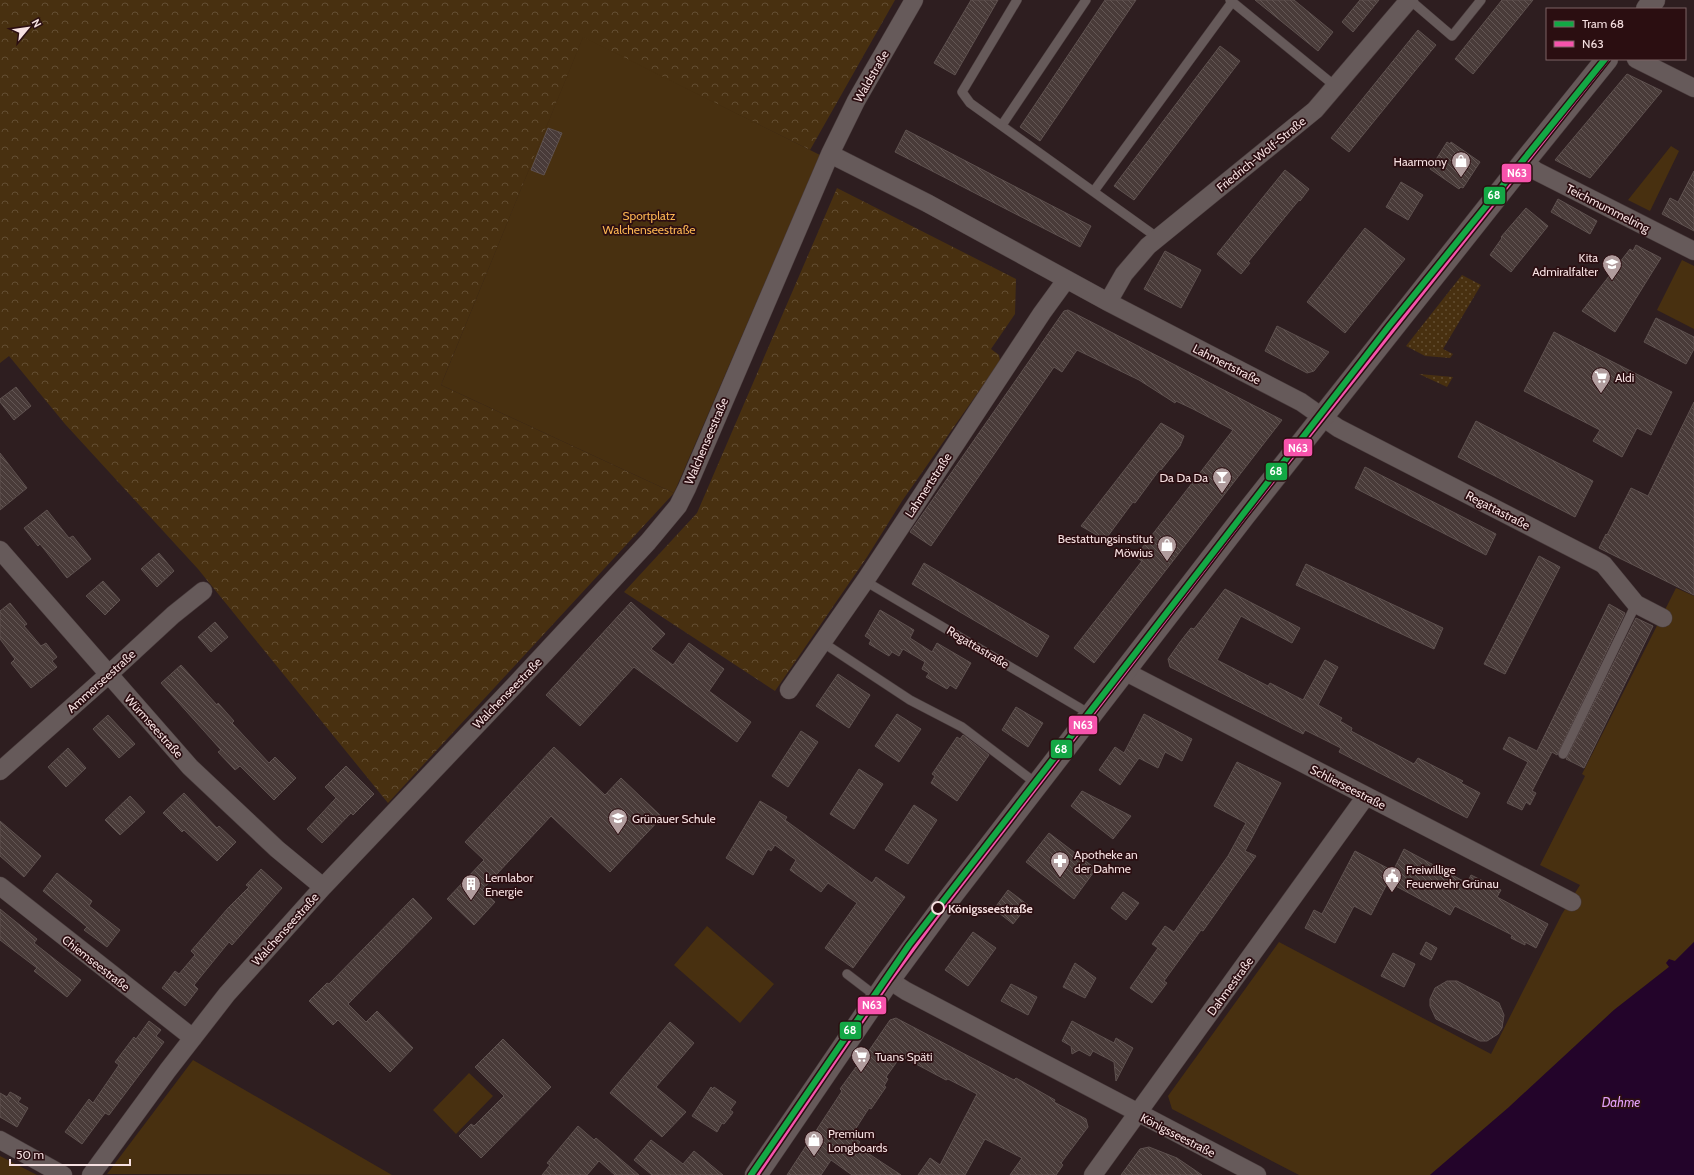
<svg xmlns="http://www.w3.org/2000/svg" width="1694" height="1175" font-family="Cabin,sans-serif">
  <defs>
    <pattern id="grass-dots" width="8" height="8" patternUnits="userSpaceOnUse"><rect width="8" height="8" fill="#483010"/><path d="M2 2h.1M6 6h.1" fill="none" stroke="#634e32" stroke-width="1.8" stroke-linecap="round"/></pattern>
    <pattern id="forest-crowns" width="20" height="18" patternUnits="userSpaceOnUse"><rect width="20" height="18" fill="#483010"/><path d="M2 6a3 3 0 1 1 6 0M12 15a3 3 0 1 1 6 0" fill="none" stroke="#634e32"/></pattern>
    <pattern id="building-back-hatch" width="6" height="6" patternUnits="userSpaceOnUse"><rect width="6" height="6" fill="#493b39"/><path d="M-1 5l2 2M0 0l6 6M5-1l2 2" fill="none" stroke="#645755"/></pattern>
  </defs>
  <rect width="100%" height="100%" fill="#2e1e20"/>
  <path fill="url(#grass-dots)" d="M1462 275 1481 285 1443 349 1453 354 1450 358 1425 356 1406 346Z
    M1419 374 1453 377 1447 387Z"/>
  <path fill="url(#forest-crowns)" d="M0 0H895L810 150 583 38 441 385 674 493 388 803 198 569 65 424 9 356 0 363Z
    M837 188 1016 279 1015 314 991 349 999 355 1000 361 902 501 867 557 775 691 624 592 697 513Z"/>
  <path fill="#483010" d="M583 37 820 155 674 493 441 385Z
    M1671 146 1679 151 1650 211 1628 200Z
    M1682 260 1694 266V329L1657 310Z
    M1676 588 1694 596V942L1669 967 1614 1010 1508 1108 1430 1175H1299L1172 1109 1168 1096 1279 942 1491 1054 1562 914 1580 885 1540 865 1585 776 1582 774Z
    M707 926 774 984 740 1023 674 965Z
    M193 1060 392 1175 107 1174Z
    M469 1073 493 1096 456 1134 433 1110Z
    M0 1156 37 1175H0Z"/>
  <path fill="#23042a" d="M1694 942V1175H1430L1508 1108 1614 1010 1669 967 1666 963 1669 959 1675 961Z"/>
  <path fill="url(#building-back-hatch)" stroke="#5e514f" d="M971 0H998L955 75 934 63Z
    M1105 0H1136L1040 141 1020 127Z
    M1255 0H1294L1333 32 1318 51Z
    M1360 0H1379L1353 32 1342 22Z
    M1502 0H1533L1473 74 1455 59Z
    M1418 30 1436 45 1349 152 1331 138Z
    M1220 46 1240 61 1134 200 1114 186Z
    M1627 74 1662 91 1590 178 1555 160Z
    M548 128 562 133 544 175 531 170Z
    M906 130 1091 226 1080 247 895 152Z
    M1447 142 1450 144 1451 142 1480 162 1463 188 1461 187 1459 189 1430 169Z
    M1285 170 1309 189 1300 201 1299 200 1248 262 1250 263 1241 274 1217 254Z
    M1694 171V231L1662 214 1670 198 1678 202Z
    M1401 182 1423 195 1408 220 1386 207Z
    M1558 199 1597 221 1590 234 1551 212Z
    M1526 208 1548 226 1511 272 1490 255 1502 238 1501 237Z
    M1365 228 1405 259 1345 333 1307 302Z
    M1636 245 1661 258 1615 332 1582 311 1630 249 1633 251Z
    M1165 251 1201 270 1181 308 1144 289Z
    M1068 310 1282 420 1094 663 1074 648 1142 561 1135 557 1233 430 1193 409 1176 401 1175 403 1139 380 1077 350 1062 372 1054 367 931 546 910 532 1064 311Z
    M1656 318 1694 337V349L1686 364 1644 342Z
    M1277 326 1329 352 1314 371 1307 373 1265 351Z
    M1554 332 1672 392 1651 435 1637 428 1622 457 1593 441 1600 430 1524 391Z
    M16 387 31 406 14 420 0 402V399Z
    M1694 402V595L1599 548 1606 534 1607 535 1631 488 1648 496Z
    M1476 421 1593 481 1575 517 1458 457Z
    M1161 423 1184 436 1180 446 1161 470 1160 469 1135 503 1133 502 1105 540 1081 526Z
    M0 453 27 488 0 510Z
    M1365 467 1496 534 1486 555 1355 488Z
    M47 510 69 538 73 536 91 559 67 578 40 544 38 546 24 528Z
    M159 553 174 571 157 587 141 569Z
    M1539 556 1560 567 1505 674 1484 664Z
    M924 563 1049 636 1037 657 912 584Z
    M1306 564 1443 628 1434 649 1296 585Z
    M103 581 120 600 105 615 86 596Z
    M1225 589 1300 628 1292 643 1241 616 1217 660 1268 686 1270 683 1303 700 1325 660 1338 667 1318 705 1342 718 1340 721 1352 728 1351 731 1414 764 1418 758 1463 781 1461 783 1480 793 1467 818 1339 752 1341 748 1305 730 1303 734 1170 667 1168 659 1180 642 1191 628 1194 629Z
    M631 602 665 634 651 649 673 665 689 643 724 669 709 691 751 722 737 742 634 667 580 726 546 695Z
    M10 603 27 624 24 626 41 646 46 643 57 657 52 661 57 667 31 688 11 663 15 659 0 639V611Z
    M1609 604 1625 613 1557 755 1552 752 1532 791 1536 793 1530 805 1526 802 1522 810 1507 803 1528 762 1503 749 1509 737 1537 751Z
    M880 610 914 630 910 638 932 652 937 643 971 663 956 689 950 685 947 689 926 677 929 673 922 669 925 662 903 649 899 656 892 652 889 656 869 644 871 640 865 636Z
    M1636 618 1653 626 1584 768 1566 759Z
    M215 622 228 637 211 652 198 637Z
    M181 665 217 705 218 703 234 721 232 723 269 763 275 757 296 778 274 800 240 766 235 770 218 752 221 750 161 683Z
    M838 674 870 695 849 728 816 706Z
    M1016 707 1043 723 1028 747 1002 730Z
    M897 714 921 729 899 762 875 746Z
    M1144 714 1192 739 1182 761 1165 752 1158 768 1139 758 1120 785 1099 770 1115 747 1124 753Z
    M108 715 135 744 119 758 93 729Z
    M801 731 818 742 788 787 772 776Z
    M963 735 989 755 957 801 931 783 935 776 932 774 957 737 960 739Z
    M554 747 605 795 621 778 662 817 610 872 551 816 482 890 495 902 474 925 447 899 484 860 465 842Z
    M68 748 86 768 66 787 48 767Z
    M1237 762 1281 783 1245 851 1256 856 1203 931 1201 930 1164 981 1167 983 1152 1003 1130 988 1158 948 1152 944 1165 926 1174 932 1228 856 1246 823 1214 806Z
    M346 766 374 794 353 815 351 813 322 843 307 829 336 798 325 787Z
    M859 769 883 784 854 829 830 814Z
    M1082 791 1131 816 1113 839 1071 806Z
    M184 793 217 828 219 826 236 842 217 861 184 830 182 832 163 813Z
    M130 796 145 812 120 835 105 820Z
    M760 801 787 817 785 820 872 883 876 877 905 897 853 968 825 948 857 903 828 883 821 892 790 870 796 860 775 845 771 851 768 849 753 875 726 858Z
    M914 805 937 820 908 864 885 850Z
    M0 821 41 856 24 877 0 856Z
    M1049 833 1096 869 1074 899 1026 862Z
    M1404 849 1467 883 1471 875 1501 890 1497 897 1548 924 1536 948 1525 942V945L1511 938 1512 935 1455 906 1450 915 1388 882 1371 915 1354 906 1335 943 1305 928 1314 910 1322 914 1355 851 1393 871Z
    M261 869 282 888 232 945 229 942 194 985 198 989 185 1006 162 988 175 971 179 974 195 955 191 951 228 908 249 887 246 885Z
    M57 873 92 901 89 906 120 930 107 947 84 930 87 927 43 891Z
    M1008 890 1028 905 1013 924 994 909Z
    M1123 892 1139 903 1126 920 1111 908Z
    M413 898 432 918 348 1004 366 1022 377 1011 413 1048 390 1072 338 1020 333 1025 309 1001 327 983 329 984Z
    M0 909 37 939 34 943 81 980 67 997 34 971 37 968 0 940Z
    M973 932 996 948 968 986 945 970Z
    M1426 942 1437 948 1431 960 1420 954Z
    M1393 953 1415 964 1404 987 1381 976Z
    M1075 963 1096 978 1085 998 1063 987Z
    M1447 981H1457L1499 1003 1504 1015 1502 1028 1498 1034 1487 1041H1480L1436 1019 1430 1006V999L1435 988Z
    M1011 984 1037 997 1028 1015 1001 1001Z
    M896 1018 1012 1079 1014 1080 1016 1078 1055 1100 1054 1102 1086 1119 1088 1127 1061 1163 1063 1165 1056 1175H1010L1022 1158 985 1139 965 1175H918L930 1158 940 1165 977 1094 948 1079 946 1080 901 1056 886 1077 888 1079 884 1086 886 1087 871 1109 869 1108 851 1136 860 1142 857 1146 901 1175H852L831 1160 821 1175H787L842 1091 840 1089 856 1067 857 1068 890 1020Z
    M149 1021 161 1030 156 1036 164 1042 109 1115 105 1113 82 1144 65 1132 89 1099 93 1103 119 1065 115 1062 134 1037 136 1039Z
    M1072 1021 1114 1043 1116 1038 1133 1048 1116 1081 1114 1062 1093 1051 1090 1056 1079 1050 1072 1054 1071 1046 1062 1041Z
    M670 1022 694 1043 656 1087 686 1112 662 1137 610 1093Z
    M503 1039 551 1087 481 1158 459 1136 471 1124 474 1126 504 1096 475 1067Z
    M711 1087 713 1089 714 1087 736 1102 730 1110 733 1112 732 1114 724 1124 722 1123 717 1132 692 1116Z
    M10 1092 21 1098 18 1102 28 1108 17 1127 0 1117V1093L7 1097Z
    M578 1126 594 1140 596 1138 639 1175H615L599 1161 587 1175H542L550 1165 547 1163Z
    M651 1140 683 1164 694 1151 723 1175H652L634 1160Z
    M1149 1147 1177 1158 1202 1175H1121L1140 1149Z"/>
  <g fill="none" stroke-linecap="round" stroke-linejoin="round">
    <g stroke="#4a3c3d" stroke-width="10">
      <path id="lane" d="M1017 0 962 92 970 103 1158 238
        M1230 0 1335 86
        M1410 0 1452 36 1481 0
        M1002 125 1086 0
        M1094 191 1232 2
        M865 581 1090 714
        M822 642 910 700 962 727 1037 784
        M1563 754 1636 604
        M847 974 877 997"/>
    </g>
    <g stroke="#4a3c3d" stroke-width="19">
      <path id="street" d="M1636 59 1694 88
        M830 154 927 203 1108 302 1301 402 1338 428 1601 563 1604 565 1636 604 1663 618
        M1524 162 1536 171 1694 251
        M1108 302 1124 274 1148 246 1315 110 1409 0
        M0 550 190 767 277 849 323 887
        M1124 671 1572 902
        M789 690 865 581 1042 313 1066 280
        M0 771 108 675 173 615 203 591
        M0 886 193 1038
        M889 980 906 991 1257 1175
        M0 1140 63 1175
        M91 1175 168 1070 227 994 323 887 514 686 648 542 678 506 687 488 830 154 856 101 914 0
        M1093 1175 1366 796"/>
    </g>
    <g stroke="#4a3c3d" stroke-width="23">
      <path id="secondary" d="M1647 9 1654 0
        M756 1175 889 980 942 908 1244 516 1524 162 1607 59"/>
    </g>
    <use href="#lane" stroke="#665a5a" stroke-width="9"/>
    <use href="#street" stroke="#665a5a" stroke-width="18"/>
    <use href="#secondary" stroke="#665a5a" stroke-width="22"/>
    <g stroke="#2b0e11" stroke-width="9">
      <path id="bus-1" d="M756 1175 889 980 942 908 1244 516 1607 59"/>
    </g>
    <use href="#bus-1" stroke="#f653ac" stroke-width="6"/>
    <g stroke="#2b0e11" stroke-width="9">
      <path id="tram-1" d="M751 1175 909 945 1389 326 1605 59"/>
    </g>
    <use href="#tram-1" stroke="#13a845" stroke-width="6"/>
  </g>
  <defs>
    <g id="shop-pin" transform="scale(1)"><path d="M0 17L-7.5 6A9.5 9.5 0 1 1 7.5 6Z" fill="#b09c9d" stroke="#2b0e11"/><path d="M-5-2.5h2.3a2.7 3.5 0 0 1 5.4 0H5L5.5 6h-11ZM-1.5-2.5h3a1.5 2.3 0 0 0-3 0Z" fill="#fff"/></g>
    <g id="school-pin" transform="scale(1)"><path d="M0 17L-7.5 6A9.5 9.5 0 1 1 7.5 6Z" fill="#b09c9d" stroke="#2b0e11"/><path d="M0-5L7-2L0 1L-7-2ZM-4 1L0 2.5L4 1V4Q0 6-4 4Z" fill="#fff"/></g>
    <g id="supermarket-pin" transform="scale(1)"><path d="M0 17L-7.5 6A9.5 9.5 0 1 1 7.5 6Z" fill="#b09c9d" stroke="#2b0e11"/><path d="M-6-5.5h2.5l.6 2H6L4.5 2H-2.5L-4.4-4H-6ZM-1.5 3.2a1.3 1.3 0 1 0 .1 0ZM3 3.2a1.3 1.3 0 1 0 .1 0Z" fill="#fff"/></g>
    <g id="bar-pin" transform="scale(1)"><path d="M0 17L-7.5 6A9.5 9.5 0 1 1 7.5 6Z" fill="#b09c9d" stroke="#2b0e11"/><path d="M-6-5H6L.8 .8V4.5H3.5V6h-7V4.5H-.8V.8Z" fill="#fff"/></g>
    <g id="pharmacy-pin" transform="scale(1)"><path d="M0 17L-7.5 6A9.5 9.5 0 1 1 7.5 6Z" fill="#b09c9d" stroke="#2b0e11"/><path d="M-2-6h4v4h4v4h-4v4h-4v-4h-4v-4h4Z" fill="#fff"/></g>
    <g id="civic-pin" transform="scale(1)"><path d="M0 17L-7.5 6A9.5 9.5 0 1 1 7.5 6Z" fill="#b09c9d" stroke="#2b0e11"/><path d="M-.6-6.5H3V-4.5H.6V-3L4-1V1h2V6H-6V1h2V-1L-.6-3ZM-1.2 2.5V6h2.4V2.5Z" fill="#fff"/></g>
    <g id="building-pin" transform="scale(1)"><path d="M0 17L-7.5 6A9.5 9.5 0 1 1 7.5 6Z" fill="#b09c9d" stroke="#2b0e11"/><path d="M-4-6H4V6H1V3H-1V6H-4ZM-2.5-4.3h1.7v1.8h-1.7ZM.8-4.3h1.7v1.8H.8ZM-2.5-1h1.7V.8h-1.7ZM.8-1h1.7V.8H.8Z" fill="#fff"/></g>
  </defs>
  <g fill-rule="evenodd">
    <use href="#shop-pin" x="1461" y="161"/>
    <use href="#school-pin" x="1612" y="264"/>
    <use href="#supermarket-pin" x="1601" y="377"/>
    <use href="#bar-pin" x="1222" y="477"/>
    <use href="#shop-pin" x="1167" y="545"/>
    <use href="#school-pin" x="618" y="818"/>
    <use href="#pharmacy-pin" x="1060" y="861"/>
    <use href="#civic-pin" x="1392" y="876"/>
    <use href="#building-pin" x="471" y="884"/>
    <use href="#supermarket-pin" x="861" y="1056"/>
    <use href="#shop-pin" x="814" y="1140"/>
  </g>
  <circle fill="#2b0e11" stroke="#f6e0e1" stroke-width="2" cx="938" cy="908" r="6"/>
  <g text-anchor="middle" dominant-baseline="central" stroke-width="3.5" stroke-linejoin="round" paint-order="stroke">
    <g font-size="12" fill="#f6e0e1" stroke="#2b0e11">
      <text transform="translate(871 76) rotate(-60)">Waldstraße</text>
      <text transform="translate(1261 154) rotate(-39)">Friedrich-Wolf-Straße</text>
      <text transform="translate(1608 208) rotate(27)">Teichmummelring</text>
      <text transform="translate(1227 364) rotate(27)">Lahmertstraße</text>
      <text transform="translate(706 441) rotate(-67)">Walchenseestraße</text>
      <text transform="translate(928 485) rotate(-57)">Lahmertstraße</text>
      <text transform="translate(1498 510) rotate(27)">Regattastraße</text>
      <text transform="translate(978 647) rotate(31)">Regattastraße</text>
      <text transform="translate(101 681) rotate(-42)">Ammerseestraße</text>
      <text transform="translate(507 693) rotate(-46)">Walchenseestraße</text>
      <text transform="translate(154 726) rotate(48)">Würmseestraße</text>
      <text transform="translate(1348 787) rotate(27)">Schlierseestraße</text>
      <text transform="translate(285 929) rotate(-48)">Walchenseestraße</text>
      <text transform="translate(96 963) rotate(38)">Chiemseestraße</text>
      <text transform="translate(1230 986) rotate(-54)">Dahmestraße</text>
      <text transform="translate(1178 1135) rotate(27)">Königsseestraße</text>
    </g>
    <g font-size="12" fill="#f6e0e1" stroke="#2b0e11" text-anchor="start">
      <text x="1447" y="161" text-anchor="end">Haarmony</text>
      <text x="1598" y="257" text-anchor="end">Kita<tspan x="1598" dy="14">Admiralfalter</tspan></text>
      <text x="1615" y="377">Aldi</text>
      <text x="1208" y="477" text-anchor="end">Da Da Da</text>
      <text x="1153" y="538" text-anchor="end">Bestattungsinstitut<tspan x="1153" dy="14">Möwius</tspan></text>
      <text x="632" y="818">Grünauer Schule</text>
      <text x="1074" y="854">Apotheke an<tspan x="1074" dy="14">der Dahme</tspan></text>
      <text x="1406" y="869">Freiwillige<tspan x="1406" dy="14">Feuerwehr Grünau</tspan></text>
      <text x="485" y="877">Lernlabor<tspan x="485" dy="14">Energie</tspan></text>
      <text x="875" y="1056">Tuans Späti</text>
      <text x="828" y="1133">Premium<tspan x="828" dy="14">Longboards</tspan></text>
    </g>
    <g font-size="12" fill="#fbb552" stroke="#2b0e11">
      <text x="649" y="215">Sportplatz<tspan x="649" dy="14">Walchenseestraße</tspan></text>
    </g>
    <g font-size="12" font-weight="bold" fill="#f6e0e1" stroke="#2b0e11" text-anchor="start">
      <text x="948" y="908">Königsseestraße</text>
    </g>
    <g font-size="13" font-style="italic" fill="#e4a0f8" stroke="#2b0e11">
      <text x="1621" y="1102">Dahme</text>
    </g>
  </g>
  <g stroke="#2b0e11" stroke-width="1.5">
    <rect x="1501" y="163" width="31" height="20" rx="4" fill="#f653ac"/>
    <rect x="1483" y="186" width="23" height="19" rx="4" fill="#13a845"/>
    <rect x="1283" y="438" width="30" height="19" rx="4" fill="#f653ac"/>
    <rect x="1265" y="462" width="23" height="19" rx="4" fill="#13a845"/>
    <rect x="1068" y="715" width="30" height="20" rx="4" fill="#f653ac"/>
    <rect x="1050" y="739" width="23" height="20" rx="4" fill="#13a845"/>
    <rect x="857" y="996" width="30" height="19" rx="4" fill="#f653ac"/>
    <rect x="839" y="1021" width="23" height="19" rx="4" fill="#13a845"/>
  </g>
  <g font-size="11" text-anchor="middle" font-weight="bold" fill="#fff">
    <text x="1517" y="177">N63</text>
    <text x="1494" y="199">68</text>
    <text x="1298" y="452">N63</text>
    <text x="1276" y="475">68</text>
    <text x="1083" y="729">N63</text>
    <text x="1061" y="753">68</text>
    <text x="872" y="1009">N63</text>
    <text x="850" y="1034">68</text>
  </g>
  <rect x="1546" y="8" width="140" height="52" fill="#2b0e11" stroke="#7c6264"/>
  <rect x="1554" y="21" width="20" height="6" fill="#13a845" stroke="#7c6264"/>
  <text x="1582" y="28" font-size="12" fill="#f6e0e1">Tram 68</text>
  <rect x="1554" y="41" width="20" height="6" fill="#f653ac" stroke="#7c6264"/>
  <text x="1582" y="48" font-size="12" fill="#f6e0e1">N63</text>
  <g transform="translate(28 28) rotate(61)" stroke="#2b0e11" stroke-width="3" paint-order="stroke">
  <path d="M0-3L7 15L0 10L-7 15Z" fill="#f6e0e1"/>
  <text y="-6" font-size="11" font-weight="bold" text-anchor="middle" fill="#f6e0e1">N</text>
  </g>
  <path d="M10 1159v6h120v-6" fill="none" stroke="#f6e0e1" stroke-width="2"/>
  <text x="16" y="1159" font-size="12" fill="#f6e0e1" stroke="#2b0e11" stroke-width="3" paint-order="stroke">50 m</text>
</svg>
